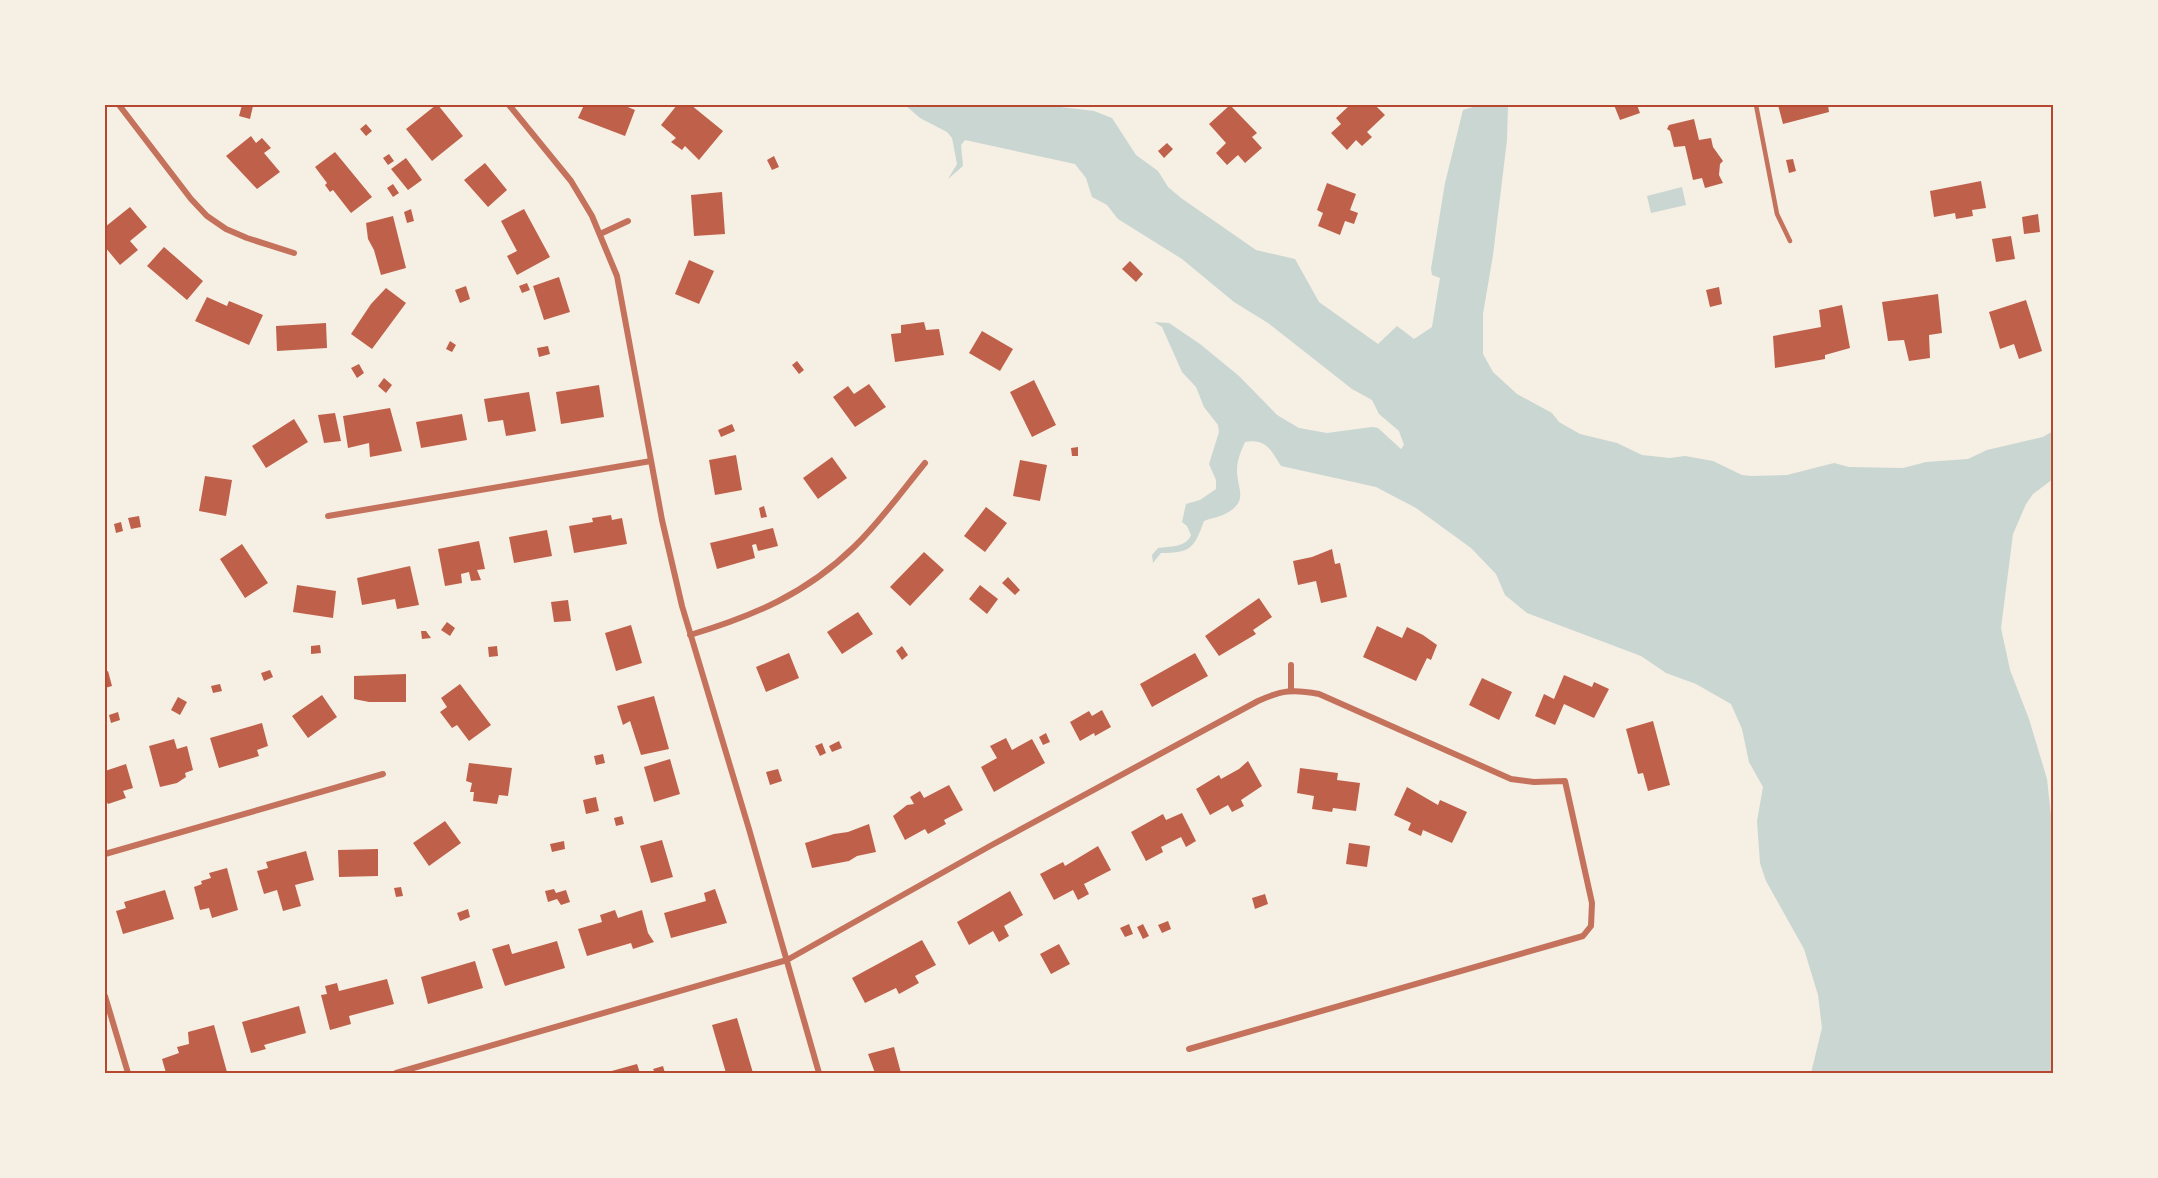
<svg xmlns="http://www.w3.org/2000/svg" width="2158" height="1178" font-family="Montserrat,sans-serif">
  <rect width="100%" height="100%" fill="#f6efe4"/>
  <path fill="#c9d6d2" d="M905 105H1044L1094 111 1112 118 1136 155 1158 171 1168 187 1181 198 1256 250 1295 259 1319 302 1378 344 1397 326 1414 339 1432 327 1440 278 1432 275 1431 269 1445 183 1463 110 1473 107V105H1508L1507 140 1493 255 1483 314V354L1493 372 1517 394 1552 413 1559 422 1580 434 1617 443 1642 455 1670 458 1685 456 1713 461 1742 475 1751 476 1787 475 1834 463 1849 467 1903 468 1926 462 1968 459 1987 450 2043 437 2053 431V479L2033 494 2026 504 2013 534 2001 628 2010 670 2029 719 2047 779 2053 833V1073H1811L1822 1028 1818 995 1804 949 1766 881 1760 863 1757 821 1763 787 1749 762 1742 729 1731 704 1696 684 1666 673 1641 656 1527 613 1505 595 1496 574 1471 548 1416 508 1376 487 1281 466C1271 450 1266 438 1245 442 1241 451 1237 460 1237 470 1237 489 1249 500 1227 513 1220 517 1211 518 1204 521 1194 548 1191 553 1161 553L1153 563 1152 555 1158 548C1170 546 1186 548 1191 535L1187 526 1182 522 1186 504 1200 500 1216 489V480L1209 464 1219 432 1218 425 1204 407 1196 387 1182 372 1162 327 1154 322 1169 323 1200 344 1239 376 1277 415 1299 428 1327 433 1372 427 1378 428 1401 449 1404 445 1399 431 1379 414 1372 400 1352 389 1268 323 1234 302 1182 259 1118 219 1107 205 1092 197 1086 178 1075 164 965 140 961 145 963 166 948 179 957 164 952 138 947 132 920 118Z
    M1682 187 1686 205 1651 213 1647 196Z"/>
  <path fill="#bf614a" d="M242 105 253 106 250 119 239 116Z
    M436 105H438L463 136 432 161 406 129Z
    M584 105H623L635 110 625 136 578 118Z
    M677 105H691L723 131 699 160 685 146 682 150 671 142 676 138 661 125Z
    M1230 105 1257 133 1252 137 1262 148 1245 163 1238 155 1227 165 1216 153 1226 143 1209 124Z
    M1350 105H1375L1385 115 1367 132 1372 137 1362 146 1356 140 1347 150 1331 133 1341 124 1336 118Z
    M1614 105H1637L1640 113 1620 120Z
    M1778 105H1828L1829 112 1783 124Z
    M1694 119 1699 140 1711 138 1713 147 1723 161 1720 164 1719 175 1723 183 1705 188 1702 178 1693 180 1685 146 1674 147 1670 131 1667 129 1669 125Z
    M366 124 372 131 366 136 360 129Z
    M251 136 256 143 262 138 271 148 264 153 280 172 257 189 226 156Z
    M1167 143 1173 149 1164 158 1158 151Z
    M335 152 372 197 351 213 333 190 330 192 325 185 327 183 315 167Z
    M389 154 394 161 388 165 383 158Z
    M774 156 779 167 772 170 767 160Z
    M406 158 422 180 408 190 391 169Z
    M1793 159 1796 171 1789 173 1786 160Z
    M485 163 507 190 488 207 464 180Z
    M1981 181 1986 208 1972 210 1973 216 1956 219 1955 213 1934 217 1930 191Z
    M1327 183 1356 194 1350 210 1358 213 1354 224 1345 221 1340 235 1318 226 1323 213 1317 210Z
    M393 184 399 193 393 197 387 188Z
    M722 192 725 234 694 236 691 195Z
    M130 207 147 227 130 241 138 250 120 265 105 247V227Z
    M411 209 414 221 407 223 404 212Z
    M524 209 550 257 517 275 507 256 517 251 501 221Z
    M2038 214 2040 232 2024 234 2022 217Z
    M393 216 406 268 381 275 374 250 368 239 366 223Z
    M2011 236 2015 259 1996 262 1992 239Z
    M164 247 203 281 187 300 147 266Z
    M689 260 714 271 699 304 675 294Z
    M1130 261 1143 274 1136 282 1122 269Z
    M559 277 570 312 544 320 533 286Z
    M527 283 530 290 522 293 519 286Z
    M466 286 470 299 460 303 455 290Z
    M1719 287 1722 304 1710 307 1706 290Z
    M386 288 406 303 372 349 351 334 371 304Z
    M1938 294 1942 333 1929 335 1930 358 1909 361 1904 340 1888 341 1882 302Z
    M207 297 227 306 229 301 263 315 249 345 195 321Z
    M2026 300 2042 351 2019 359 2014 344 2000 349 1989 312Z
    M1842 305 1850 348 1825 355V359L1775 368 1773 336 1821 327 1819 310Z
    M924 322 926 330 939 329 944 355 895 362 891 334 901 333V325Z
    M326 323 327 348 277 351 276 326Z
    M982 331 1013 349 1000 371 969 353Z
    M450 341 456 345 452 352 446 349Z
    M548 346 550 354 539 357 537 348Z
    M797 361 804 370 799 374 792 365Z
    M359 364 364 373 357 378 351 368Z
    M384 378 392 385 386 393 378 386Z
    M1034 380 1056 425 1032 437 1010 392Z
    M869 384 886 407 855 427 833 397 848 386 854 394Z
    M599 385 604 417 561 424 556 392Z
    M529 392 536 431 506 436 503 420 488 422 484 399Z
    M390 408 402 451 370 457 369 443 348 448 343 416Z
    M335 413 341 441 324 443 318 415Z
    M462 414 467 440 421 448 416 422Z
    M294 419 308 442 266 468 252 446Z
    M732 424 735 431 721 437 718 430Z
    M1078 447V456H1072L1071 448Z
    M736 455 742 490 715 495 709 460Z
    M832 457 847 478 818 499 803 478Z
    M1020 460 1047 465 1040 501 1013 496Z
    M205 476 232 480 226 516 199 511Z
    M764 506 767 517 761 518 759 508Z
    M986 507 1007 523 985 552 964 536Z
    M611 515 612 520 622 518 627 544 574 553 569 526 593 522 592 518Z
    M139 516 141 527 131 529 128 518Z
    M121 522 123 531 116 533 114 524Z
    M773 528 778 546 758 551 756 544 752 545 755 558 717 569 710 543Z
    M547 530 552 556 514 563 509 537Z
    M479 541 485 569 477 570 481 580 471 581 469 572 461 574 462 583 445 586 438 549Z
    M242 544 268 583 245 598 220 559Z
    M1332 549 1335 564 1340 563 1347 597 1321 603 1316 581 1298 585 1293 561 1312 557Z
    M924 552 944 570 910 606 890 587Z
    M410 566 419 605 397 609 395 599 362 605 357 578Z
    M1008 577 1020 590 1015 595 1002 583Z
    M297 585 336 591 333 618 293 612Z
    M980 585 998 599 987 614 969 599Z
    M1259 598 1272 617 1253 630 1256 634 1219 656 1205 636Z
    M568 600 571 621 554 622 551 602Z
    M858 612 873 634 842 654 827 632Z
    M447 622 455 628 450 636 441 630Z
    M631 625 642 663 616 671 605 633Z
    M1377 626 1402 638 1407 627 1423 635 1437 645 1431 660 1427 658 1416 681 1363 657Z
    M421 631H426L431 638 422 639Z
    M320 645 321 653 311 654V646Z
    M497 646 498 656 489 657 488 647Z
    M902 646 908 655 902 660 896 651Z
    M789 653 799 678 766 692 756 667Z
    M1195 653 1208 676 1152 707 1140 684Z
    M270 670 273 677 264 681 261 673Z
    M108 671 112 686 105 688V672Z
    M406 674V702H369L354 699V676Z
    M1564 675 1592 687 1594 682 1609 689 1594 718 1564 704 1555 725 1535 716 1544 694 1554 699Z
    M1482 678 1512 692 1499 720 1469 705Z
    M220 684 222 691 213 693 211 686Z
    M460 684 491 725 469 741 457 725 452 728 440 712 447 707 441 698Z
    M322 695 337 717 308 738 292 716Z
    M654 696 669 749 641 755 630 721 623 725 617 706Z
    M178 697 187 702 180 715 171 710Z
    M1102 710 1111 727 1095 736 1094 733 1080 741 1070 722 1089 711 1092 716Z
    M118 712 120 720 111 723 109 715Z
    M1653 721 1670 785 1648 791 1643 773 1638 774 1626 729Z
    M262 723 268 746 257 750 259 756 219 768 210 738Z
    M1046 733 1050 742 1043 745 1039 737Z
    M1006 738 1012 750 1032 739 1045 763 994 792 981 767 997 758 990 746Z
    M174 739 177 749 187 746 193 770 185 773 186 777 177 783 160 787 149 746Z
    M839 741 842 748 832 752 829 746Z
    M822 743 826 753 820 756 815 746Z
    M603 754 605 763 596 765 594 756Z
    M670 759 680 794 654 802 644 767Z
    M1248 761 1262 786 1241 800 1244 806 1232 812 1228 805 1210 815 1196 789 1219 775 1221 779 1239 769Z
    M469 763 512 768 508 796 499 795 497 804 473 801 474 792H470L472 783 466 781Z
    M126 764 133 788 123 791 126 798 108 804 105 799V771Z
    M1300 768 1338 773 1337 780 1360 783 1356 811 1333 808 1332 812 1312 809 1314 796 1297 793Z
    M778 769 782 781 770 785 766 772Z
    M949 785 963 810 944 820 946 824 928 834 925 829 905 840 893 816 907 805 914 804 910 797 920 791 924 798Z
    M1407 787 1438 805 1440 800 1467 812 1452 843 1423 830 1421 836 1408 830 1411 823 1394 815Z
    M596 797 599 811 586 814 583 800Z
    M1182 813 1196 841 1186 847 1181 837 1161 847 1163 852 1146 861 1131 832 1163 814 1166 820Z
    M622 816 624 824 616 826 614 818Z
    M445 821 461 843 429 866 413 843Z
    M869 824 876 852 857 856 849 861 812 868 805 843 834 834 848 832Z
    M662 840 673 877 651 883 640 846Z
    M564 841 565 849 552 852 550 844Z
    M1349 843 1370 846 1367 867 1346 864Z
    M1098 846 1111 870 1084 884 1089 894 1078 900 1073 890 1054 900 1040 874 1063 862 1065 866Z
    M378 849V876L339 877 338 850Z
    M306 851 314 880 295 885 301 906 283 911 277 890 264 894 257 871 268 868 266 862Z
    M227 868 238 910 212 918 209 908 200 910 194 887 202 884 201 881 211 878 209 873Z
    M401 887 403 896 396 897 394 888Z
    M554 889 556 893 566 890 570 902 561 905 557 899 548 902 545 891Z
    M715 889 727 923 671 938 664 913 706 901 704 893Z
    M165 890 174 919 123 934 116 911 126 908 124 902Z
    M1010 891 1023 915 1004 926 1009 936 999 942 993 931 969 945 957 922Z
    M1265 894 1268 904 1255 909 1252 898Z
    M468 909 470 917 460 921 457 913Z
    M615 910 618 918 642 910 648 933 654 942 633 949 631 943 587 956 578 929 602 922 600 915Z
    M1168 921 1171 929 1162 933 1158 925Z
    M1129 924 1133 934 1125 937 1120 928Z
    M1143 924 1149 936 1143 939 1137 927Z
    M922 940 936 965 915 976 919 983 899 994 896 988 865 1003 852 978Z
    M557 941 565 968 505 986 492 949 509 944 512 954Z
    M1059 944 1070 964 1051 974 1040 954Z
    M475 961 483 988 428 1004 421 977Z
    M387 979 394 1004 349 1016 351 1024 330 1030 321 995 327 994 325 986 337 983 339 991Z
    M299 1006 306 1033 264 1045 266 1049 251 1053 242 1022Z
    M737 1018 753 1073H726L712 1025Z
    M214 1025 227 1072 166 1073 162 1059 179 1053 177 1047 189 1044 188 1032Z
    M894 1047 901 1073H875L868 1054Z
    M637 1064 640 1073H608V1072Z
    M663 1066 665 1073H655L653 1069Z"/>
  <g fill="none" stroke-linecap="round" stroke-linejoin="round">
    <path stroke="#c5725c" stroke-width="4.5" d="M1756 105 1777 214 1790 241"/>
    <path stroke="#c5725c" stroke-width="6" d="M119 105 191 199 207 216 226 229 247 238 294 253
      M509 105 571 181 592 216 617 276 662 520 682 606 749 829 819 1073
      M600 234 628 221
      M328 516 651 461
      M690 635C753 616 806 594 854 547 880 522 902 491 925 463
      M1291 690V665
      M105 854 383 774
      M105 996 128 1073
      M396 1073 787 960 990 846 1258 701C1282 690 1293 689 1319 694L1511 779 1534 782 1565 781 1592 903 1591 926 1583 936 1189 1049"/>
  </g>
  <rect width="2158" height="1178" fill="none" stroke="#f6efe4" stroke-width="213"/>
  <rect x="106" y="106" width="1946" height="966" fill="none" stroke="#b5482f" stroke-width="2"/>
</svg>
